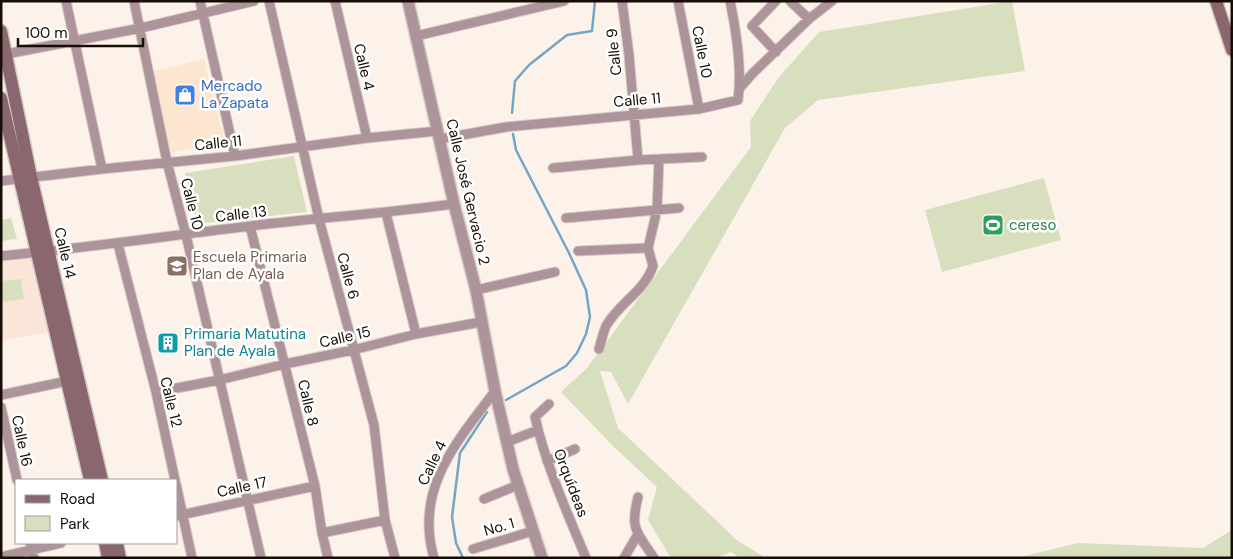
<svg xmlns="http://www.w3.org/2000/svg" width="1233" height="559" font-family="'DM Sans',sans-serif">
  <rect width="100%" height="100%" fill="#fcf2ea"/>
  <path fill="#fde5cf" d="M204 59 224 140 171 153 151 72Z"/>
  <path fill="#fbe5d8" d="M34 258 50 332 1 340V262Z"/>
  <path fill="#d7dfbe" d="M1012 1 1025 71 818 100 785 128 628 404 611 372 600 371 618 428 738 541 766 558H740L731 552 716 558H671L648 520 657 487 614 447 561 392 587 368 751 147 750 121 779 77 819 32Z
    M294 156 307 212 197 224 185 173Z
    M1044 178 1061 240 942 272 925 210Z
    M11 218 17 239 1 241V220Z
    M21 279 24 299 1 302V281Z
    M1232 530V558H1016L1078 543 1203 548Z"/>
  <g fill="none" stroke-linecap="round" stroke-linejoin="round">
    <path stroke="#75a5c4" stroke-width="2.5" d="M512 113 515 81 529 65 567 35 592 31 595 1
      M506 400 566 366 577 353 586 334 590 317 586 290 569 253 516 150 513 134
      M463 558 456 543 452 517 460 453 487 412"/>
    <g stroke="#d7cdc6" stroke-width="11">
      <path id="minor" d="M66 1 102 169
        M134 1 167 162 186 235 261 558
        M200 1 235 156
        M269 1 319 219 374 425 385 520 395 558
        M335 1 367 138
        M622 1 629 55 638 160
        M678 1 699 109
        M776 1 752 26 776 52
        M790 1 809 19
        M416 36 564 1
        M1 55 141 28 254 1
        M739 89 752 74 809 19 832 1
        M440 139 506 127 699 109 738 100C742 71 736 30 730 1
        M553 168 638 160 702 157
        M1 181 102 169 235 156 367 138 438 131
        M386 213 416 334
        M566 218 679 208
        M250 226 315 486 322 533 328 558
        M118 244 156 392 175 480
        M578 251 648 248
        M1 256C85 248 167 236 250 226 318 218 386 213 454 204
        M476 290 555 272
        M599 349C601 342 603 333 606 326 620 302 644 292 653 266L648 248 657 210 659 159
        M156 392 219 380 285 364 353 350 416 334 481 322
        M1 395 72 380
        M549 404 535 417C546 466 567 512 586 558
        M1 407 17 480
        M507 442 538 430
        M547 461 575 449
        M176 484 192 558
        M638 497C630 529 636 531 654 558
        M484 499 518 485
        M176 516 315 486
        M322 533 385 520
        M30 543 34 558
        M473 549 533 531
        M1 557 61 543
        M434 558C414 489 456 443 495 391
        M624 558 638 534"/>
    </g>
    <g stroke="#d7cdc6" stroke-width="14">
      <path id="tertiary" d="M408 1 454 204 476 290 495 391 513 469 542 558"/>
    </g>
    <g stroke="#d7cdc6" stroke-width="15">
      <path id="secondary" d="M1216 1 1232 50
        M1 31 31 177 102 480
        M1 98 90 480
        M105 543 108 558
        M117 543 120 558"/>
    </g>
    <use href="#minor" stroke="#ad949a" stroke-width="9"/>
    <use href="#tertiary" stroke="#ad949a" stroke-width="11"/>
    <use href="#secondary" stroke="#8a666f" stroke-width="12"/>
  </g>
  <defs>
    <g id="shop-square" transform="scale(1.125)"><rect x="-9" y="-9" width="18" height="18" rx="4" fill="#3f7fe0" stroke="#fff"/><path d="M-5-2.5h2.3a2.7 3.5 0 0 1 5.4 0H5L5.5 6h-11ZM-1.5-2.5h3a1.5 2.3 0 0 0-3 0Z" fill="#fff"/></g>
    <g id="stadium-square" transform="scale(1.125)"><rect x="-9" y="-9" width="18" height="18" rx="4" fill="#2e9e5b" stroke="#fff"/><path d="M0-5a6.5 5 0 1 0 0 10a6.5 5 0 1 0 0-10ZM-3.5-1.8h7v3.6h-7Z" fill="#fff"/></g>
    <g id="school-square" transform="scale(1.125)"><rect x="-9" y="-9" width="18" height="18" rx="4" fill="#8d6e63" stroke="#fff"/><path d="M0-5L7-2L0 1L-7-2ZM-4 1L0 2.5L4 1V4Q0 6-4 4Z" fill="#fff"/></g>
    <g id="building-square" transform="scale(1.125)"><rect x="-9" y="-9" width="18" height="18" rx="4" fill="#0f9aa8" stroke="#fff"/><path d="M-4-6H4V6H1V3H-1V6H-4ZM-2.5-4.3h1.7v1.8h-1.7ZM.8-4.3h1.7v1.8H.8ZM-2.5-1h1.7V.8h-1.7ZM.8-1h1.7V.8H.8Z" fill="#fff"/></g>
  </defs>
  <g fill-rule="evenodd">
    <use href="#shop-square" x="185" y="95"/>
    <use href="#stadium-square" x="993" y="225"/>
    <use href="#school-square" x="177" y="266"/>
    <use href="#building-square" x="168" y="343"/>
  </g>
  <g text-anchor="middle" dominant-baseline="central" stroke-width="5" stroke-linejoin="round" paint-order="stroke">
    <g font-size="15" fill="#150d06" stroke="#fff">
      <text transform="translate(614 52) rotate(-96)">Calle 9</text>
      <text transform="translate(702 52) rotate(79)">Calle 10</text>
      <text transform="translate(364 67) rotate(77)">Calle 4</text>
      <text transform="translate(637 100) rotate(-5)">Calle 11</text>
      <text transform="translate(218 143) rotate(-6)">Calle 11</text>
      <text transform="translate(468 192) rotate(77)">Calle José Gervacio 2</text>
      <text transform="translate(192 204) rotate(76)">Calle 10</text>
      <text transform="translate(241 214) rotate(-7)">Calle 13</text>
      <text transform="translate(65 253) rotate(77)">Calle 14</text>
      <text transform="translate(348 276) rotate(75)">Calle 6</text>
      <text transform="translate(345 337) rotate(-13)">Calle 15</text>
      <text transform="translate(171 402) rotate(76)">Calle 12</text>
      <text transform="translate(308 403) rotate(77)">Calle 8</text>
      <text transform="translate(22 441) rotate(78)">Calle 16</text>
      <text transform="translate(432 463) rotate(-65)">Calle 4</text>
      <text transform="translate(571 483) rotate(69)">Orquídeas</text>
      <text transform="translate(242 487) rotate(-12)">Calle 17</text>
      <text transform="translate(499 527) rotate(-16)">No. 1</text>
    </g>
    <g font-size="15" fill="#366cbe" stroke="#fff" text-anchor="start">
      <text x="201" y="86">Mercado<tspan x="201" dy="17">La Zapata</tspan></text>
    </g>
    <g font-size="15" fill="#27864d" stroke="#fff" text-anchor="start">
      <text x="1009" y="225">cereso</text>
    </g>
    <g font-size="15" fill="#785e54" stroke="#fff" text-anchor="start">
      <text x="193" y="257">Escuela Primaria<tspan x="193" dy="17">Plan de Ayala</tspan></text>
    </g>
    <g font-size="15" fill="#0d838f" stroke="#fff" text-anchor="start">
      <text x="184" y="334">Primaria Matutina<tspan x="184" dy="17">Plan de Ayala</tspan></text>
    </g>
  </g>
  <rect width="1233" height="559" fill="none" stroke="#150d06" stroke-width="5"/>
  <rect x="15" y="479" width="162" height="65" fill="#ffffff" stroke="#a19e9b"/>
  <rect x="25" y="495" width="25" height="8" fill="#8a666f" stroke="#a19e9b"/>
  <text x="60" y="504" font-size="15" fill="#150d06">Road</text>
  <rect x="25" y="516" width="25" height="15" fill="#d7dfbe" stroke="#a19e9b"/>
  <text x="60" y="529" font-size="15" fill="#150d06">Park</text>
  <path d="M18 38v8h125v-8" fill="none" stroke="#150d06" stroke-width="2.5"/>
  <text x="25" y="38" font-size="15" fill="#150d06" stroke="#ffffff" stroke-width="4" paint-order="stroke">100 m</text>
</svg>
